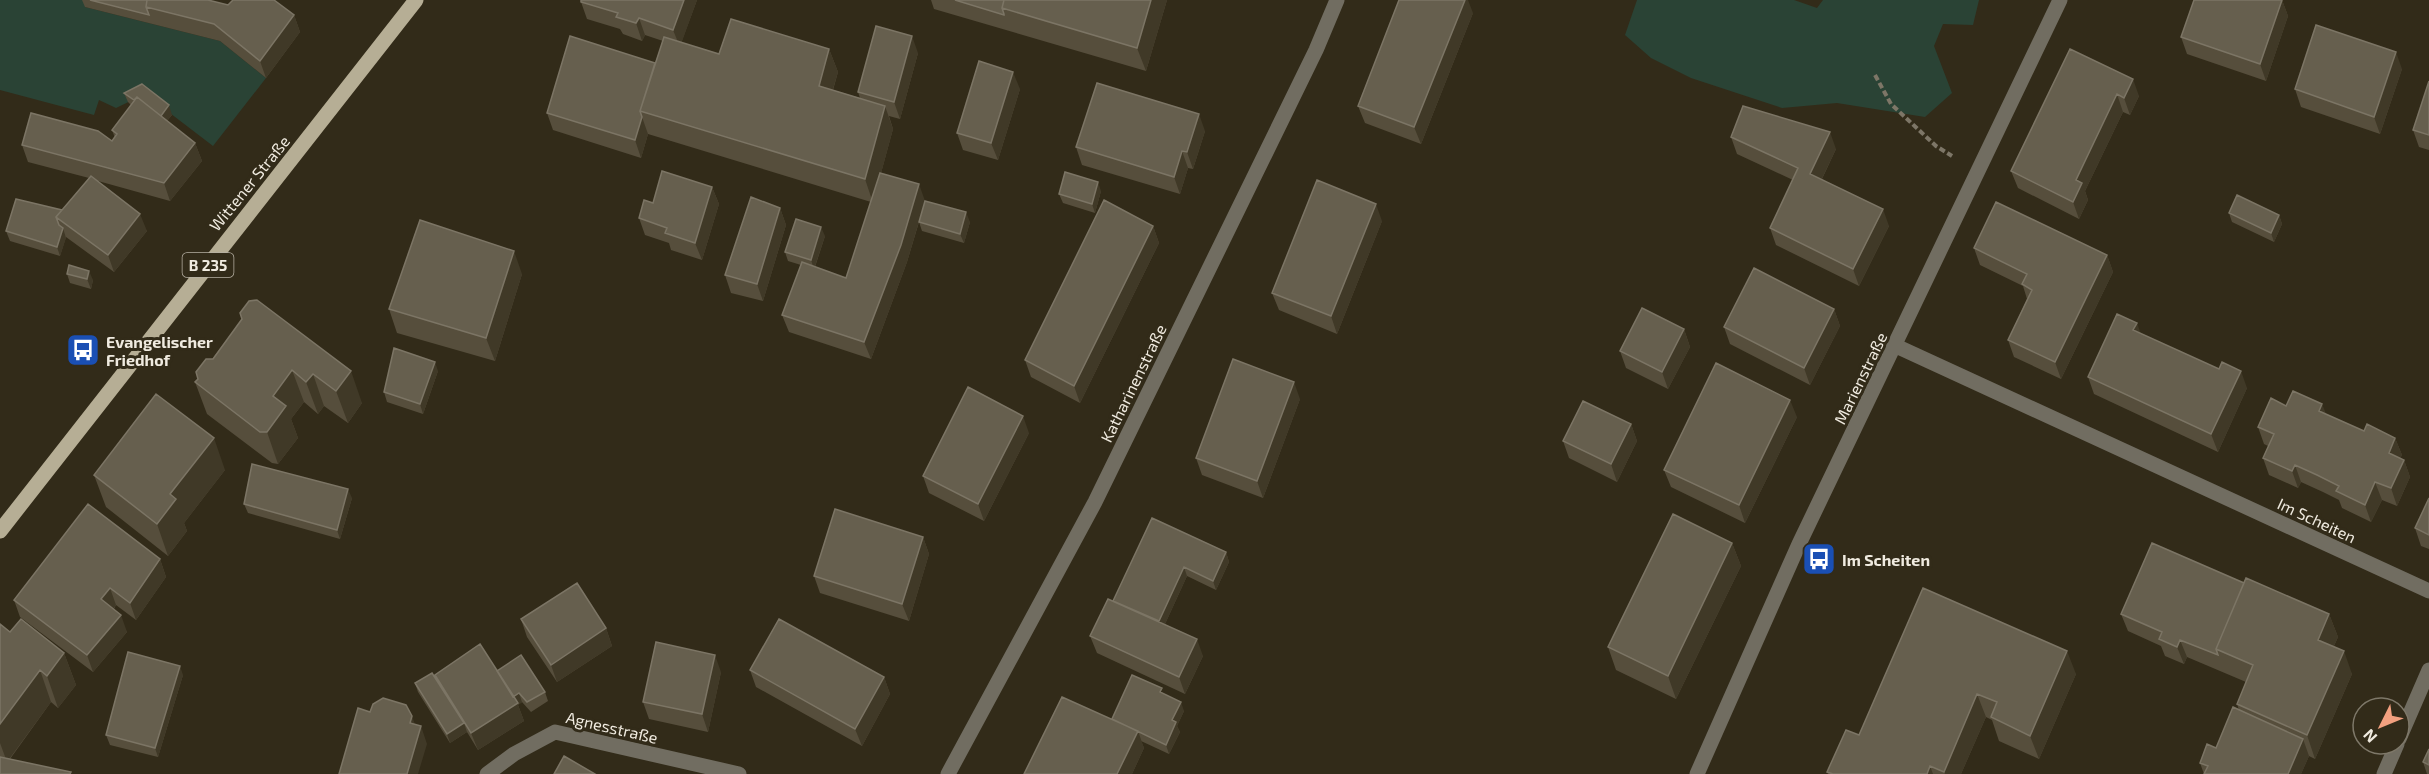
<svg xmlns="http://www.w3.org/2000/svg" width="2429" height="774" font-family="'Exo 2',sans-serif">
  <rect width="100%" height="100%" fill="#322b19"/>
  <path fill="#2a4335" d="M0 0H87L85 7 220 41 266 78 213 146 145 94 116 108 99 100 94 115 0 90Z
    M1637 0H1794L1817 8 1823 0H1979L1973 25 1943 24 1934 46 1952 93 1925 117 1837 103 1782 108 1691 78 1651 58 1625 35Z"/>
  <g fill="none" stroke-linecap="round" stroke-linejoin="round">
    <path stroke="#7d7667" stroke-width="4" stroke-dasharray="6 3" stroke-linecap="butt" d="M1875 75 1891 104 1936 146 1952 156"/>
    <path stroke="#716d61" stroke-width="15" d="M1896 346 2429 591
      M2399 739 2429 670
      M487 774 514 754 555 732 739 774
      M948 774 1095 502 1316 50 1337 0
      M1697 774 1799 544 2060 0
      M2384 774 2397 744"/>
    <path stroke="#b6ae95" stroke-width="15" d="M0 531 416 0"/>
  </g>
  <path fill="#564e3c" d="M82 0H208L228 5 294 15 300 32 266 78 220 41 85 7Z
    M581 0H697L681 43 719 54 829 49 838 72 833 90 860 98 858 92 918 53 900 119 889 116 893 129 881 173 925 201 970 222 964 243 922 231 919 222 907 262 871 359 789 332 782 315 801 265 788 261 785 252 825 236 815 267 846 278 871 202 648 134 641 158 553 130 547 113 655 63 663 41 645 35 642 41 623 34 620 29 587 19 581 2Z
    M931 0H1167L1146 71 934 9Z
    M2282 0 2288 16 2266 81 2187 54 2181 37Z
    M1473 13 1421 144 1365 123 1358 106Z
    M2070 49 2139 96 2130 115 2123 112 2085 191 2088 200 2079 219 2018 188 2011 171Z
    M2402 69 2380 134 2301 107 2295 89Z
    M2429 81V150L2419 147 2413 130Z
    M1020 89 998 160 963 150 957 133Z
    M124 93 172 115 167 121 195 143 202 161 170 201 98 181 147 231 114 272 66 237 60 256 10 241 6 231 62 210 89 178 28 162 22 145 112 141 115 138 112 130 131 105 128 102Z
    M1205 131 1193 169 1188 168 1180 194 1082 165 1076 147Z
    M1731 137 1836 149 1822 179 1889 226 1859 286 1776 245 1770 228 1793 180 1737 154Z
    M712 187 719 204 702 260 671 250 669 243 645 235 639 218Z
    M1101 191 1095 213 1063 203 1059 194Z
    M780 208 786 225 763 301 731 293 725 275Z
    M2229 213 2279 215 2282 224 2274 242 2232 222Z
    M1382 221 1337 334 1279 310 1272 293Z
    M1153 226 1159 243 1080 403 1031 377 1025 360Z
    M1974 248 2107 255 2113 272 2061 379 2014 357 2008 340 2027 299 2023 286 1980 265Z
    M67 274 93 280 91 289 70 283Z
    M522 274 495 361 397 333 389 309Z
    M1834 309 1840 326 1810 385 1730 344 1724 327Z
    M242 319 362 403 348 423 324 406 318 414 304 402 291 419 298 438 278 464 272 463 207 414 195 382Z
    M1684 329 1690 347 1668 389 1626 368 1620 351Z
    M2140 333 2247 388 2218 452 2094 394 2088 377Z
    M438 371 423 414 387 402 384 392Z
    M1300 399 1263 498 1202 475 1196 458Z
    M2286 406 2326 414 2364 431 2395 438 2402 455 2400 458 2404 460 2410 477 2397 506 2382 500 2371 522 2342 508 2339 500 2323 492 2301 482 2298 488 2269 475 2263 458 2268 446 2264 444 2258 427Z
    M1797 417 1745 523 1671 487 1664 470Z
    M1631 424 1637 441 1617 482 1569 458 1563 441Z
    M1029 433 984 521 929 493 923 476Z
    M225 470 184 523 187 531 168 556 106 507 94 475Z
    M352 498 340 539 248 513 244 504Z
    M2429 498V549L2421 546 2415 528Z
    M1152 518 1226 552 1229 562 1216 590 1187 576 1165 624 1203 656 1185 694 1097 653 1090 636 1113 601Z
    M923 537 929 554 909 621 820 593 814 576Z
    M1732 543 1741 566 1676 699 1616 670 1608 647Z
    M160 559 166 577 136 620 116 605 114 609 127 632 93 672 20 617 14 600Z
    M2244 583 2329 614 2338 637 2334 646 2352 674 2315 759 2309 756 2301 774H2204L2200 763 2216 748 2239 710 2237 704 2246 682 2187 657 2184 664 2165 656 2161 646 2128 631 2121 614Z
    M1923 588 2076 674 2039 759 1999 741 1992 720 1986 717 1961 774H1828L1827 772 1859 735Z
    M521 619 606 628 612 646 557 682 527 637Z
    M0 624 10 632 64 653 76 685 58 708 51 702 10 759 0 774Z
    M750 670 884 677 890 694 862 746 756 687Z
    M497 671 545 692 548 701 531 712 522 702 518 705 524 721 478 750 467 732 450 743 418 692 415 683 438 682 435 675Z
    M721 672 708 732 649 719 643 702Z
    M183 675 158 757 110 745 106 735Z
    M1164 694 1184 711 1177 726 1180 732 1169 754 1141 741 1144 748 1132 774H1024L1112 720Z
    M2429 749V774H2427L2423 762Z"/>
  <path fill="#403927" d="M684 0H697L680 47 673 30Z
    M1151 0H1167L1146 71 1137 48Z
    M1465 0H1468L1473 13 1421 144 1414 127Z
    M2282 0 2288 16 2266 81 2260 64Z
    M294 15 300 32 266 78 260 61Z
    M639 18 645 35 642 41 636 23Z
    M912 36 918 53 900 119 894 102Z
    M829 49 838 72 827 109 819 86Z
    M2396 52 2402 69 2380 134 2374 117Z
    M1013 72 1020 89 998 160 991 143Z
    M2133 79 2139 96 2130 115 2124 98Z
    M2117 94 2123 112 2085 191 2088 200 2079 219 2073 202 2076 180Z
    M169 105 172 115 161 128 158 119Z
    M885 106 893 129 873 203 865 179Z
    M1199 114 1205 131 1193 169 1187 152Z
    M642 117 648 134 641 158 635 140Z
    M1830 132 1836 149 1816 191 1810 174Z
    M195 143 202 161 170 201 164 183Z
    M1182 151 1188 168 1180 194 1174 177Z
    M1098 182 1101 191 1095 213 1092 204Z
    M919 184 925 201 907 262 871 359 864 342Z
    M712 187 719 204 702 260 695 243Z
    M1376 204 1382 221 1337 334 1331 316Z
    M780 208 786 225 763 301 757 284Z
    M1883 209 1889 226 1859 286 1853 269Z
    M966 212 970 222 964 243 960 234Z
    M140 214 147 231 114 272 108 255Z
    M2279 215 2282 224 2274 242 2271 233Z
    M1153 226 1159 243 1080 403 1074 386Z
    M821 227 825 236 814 269 811 260Z
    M63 228 66 238 60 256 57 247Z
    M514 251 522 274 495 361 486 338Z
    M2107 255 2113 272 2061 379 2055 362Z
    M89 271 93 280 91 289 87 279Z
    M1834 309 1840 326 1810 385 1804 368Z
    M2137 323 2143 340 2133 330Z
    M1684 329 1690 347 1668 389 1662 372Z
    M435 362 438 371 423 414 420 404Z
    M292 370 304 402 291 419 298 438 278 464 267 432 273 396Z
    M351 371 362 403 348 423 336 391Z
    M2241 371 2247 388 2218 452 2211 434Z
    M313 374 324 406 318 414 306 382Z
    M1294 382 1300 399 1263 498 1257 481Z
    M1790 400 1797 417 1745 523 1739 505Z
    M2322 404 2329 421 2319 411Z
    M1023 416 1029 433 984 521 978 504Z
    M1631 424 1637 441 1617 482 1611 464Z
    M214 438 225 470 184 523 187 531 168 556 157 524 170 494Z
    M2395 438 2402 455 2395 471 2389 453Z
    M2404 460 2410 477 2397 506 2391 488Z
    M2295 465 2301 482 2298 488 2292 471Z
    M2375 482 2382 500 2371 522 2365 505Z
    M348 489 352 498 340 539 337 530Z
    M923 537 929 554 909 621 902 604Z
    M1732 543 1741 566 1676 699 1668 676Z
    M1226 552 1229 562 1216 590 1213 581Z
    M160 559 166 577 136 620 130 603Z
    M1184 567 1187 576 1160 635 1156 626Z
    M110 588 116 605 108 617 101 599Z
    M2329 614 2338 637 2326 663 2318 640Z
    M121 615 127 632 93 672 87 655Z
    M606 628 612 646 557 682 551 665Z
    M1197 639 1203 656 1185 694 1179 677Z
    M2180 640 2187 657 2184 664 2177 647Z
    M2067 651 2076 674 2039 759 2030 736Z
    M2344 651 2352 674 2315 759 2307 735Z
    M64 653 76 685 58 708 47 676Z
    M715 655 721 672 708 732 702 714Z
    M180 666 183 675 158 757 155 748Z
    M40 670 51 702 7 762 0 743V724Z
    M884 677 890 694 862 746 855 729Z
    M519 693 522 702 518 705 524 721 478 750 471 733Z
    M1977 694 1986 717 1961 774H1945L1944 772Z
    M1181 702 1184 711 1177 726 1180 732 1169 754 1166 745 1172 720Z
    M412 716 418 733 410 723Z
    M464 723 467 732 450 743 447 734Z
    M421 726 427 744 418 774H407Z
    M1138 731 1144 748 1132 774H1117Z
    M2303 739 2309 756 2301 774H2288Z
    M1930 766 1933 774H1927Z"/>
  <path fill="#665f4e" stroke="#7c7565" stroke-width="1.5" d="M90 0H147L146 7 149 15Z
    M147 0H208L228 5 233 0H274L294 15 260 61 214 24 146 7Z
    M581 0H684L673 30 639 18 636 23 616 17 618 13 581 2Z
    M955 0H1004L1002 8 1004 14V15Z
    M1004 0H1151L1137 48 1002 8Z
    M1399 0H1465L1414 127 1358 106Z
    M2194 0H2282L2260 64 2181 37Z
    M731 19 829 49 819 86 885 106 865 179 640 111 664 37 719 54Z
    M2316 25 2396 52 2374 117 2295 89Z
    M876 26 912 36 894 102 858 92Z
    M570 36 655 63 640 111 642 117 635 140 547 113Z
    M2070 49 2133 79 2124 98 2117 94 2076 180 2082 183 2073 202 2011 171Z
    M979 61 1013 72 991 143 957 133Z
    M2429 81V135L2413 130Z
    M1097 83 1199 114 1187 152 1182 151 1174 177 1076 147Z
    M142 84 169 105 161 116 137 97 134 100 124 93Z
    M137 97 195 143 164 183 22 145 31 113 98 131 112 141 117 134 112 130Z
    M1743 106 1830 132 1810 174 1883 209 1853 269 1770 228 1798 168 1731 137Z
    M662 171 712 187 695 243 665 233 667 228 639 218 644 200 653 203Z
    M1065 172 1098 182 1092 204 1059 194Z
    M880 173 919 184 901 245 864 342 782 315 802 262 846 278Z
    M91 176 140 214 108 255 56 217Z
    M1317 180 1376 204 1331 316 1272 293Z
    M2237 195 2279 215 2271 233 2229 213Z
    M751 197 780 208 757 284 725 275Z
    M16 199 62 210 56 217 59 225 63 228 57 247 6 231Z
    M1104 200 1153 226 1074 386 1025 360Z
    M925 201 966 212 960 234 919 222Z
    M1996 202 2107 255 2055 362 2008 340 2032 290 2022 284 2027 274 1974 248Z
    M796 219 821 227 811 260 785 252Z
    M420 220 514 251 486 338 389 309Z
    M69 265 89 271 87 279 67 274Z
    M1754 268 1834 309 1804 368 1724 327Z
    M257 300 351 371 336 391 313 374 306 382 292 370 273 396 286 406 267 432H260L195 382 198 379 196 372 206 359H213L242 319 240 313 249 301Z
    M1642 308 1684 329 1662 372 1620 351Z
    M2117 314 2137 323 2133 330 2219 369 2222 362 2241 371 2211 434 2088 377Z
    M394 348 435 362 420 404 384 392Z
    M1233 359 1294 382 1257 481 1196 458Z
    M1716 363 1790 400 1739 505 1664 470Z
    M968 387 1023 416 978 504 923 476Z
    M2293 391 2322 404 2319 411 2364 431 2367 424 2395 438 2389 453 2404 460 2391 488 2375 482 2365 505 2336 491 2339 486 2317 475 2295 465 2292 471 2263 458 2274 434 2258 427 2271 398 2286 406Z
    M156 394 214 438 170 494 176 499 157 524 94 475Z
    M1583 401 1631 424 1611 464 1563 441Z
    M252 464 348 489 337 530 244 504Z
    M2429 498V535L2415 528Z
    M88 504 160 559 130 603 110 588 101 599 121 615 87 655 14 600Z
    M835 509 923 537 902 604 814 576Z
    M1673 514 1732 543 1668 676 1608 647Z
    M1152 518 1226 552 1213 581 1184 567 1159 621 1113 601Z
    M2152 543 2244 583 2216 649 2218 655 2180 640 2177 647 2159 639 2162 632 2121 614Z
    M2246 578 2329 614 2318 640 2344 651 2307 735 2237 704 2253 665 2216 649Z
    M577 583 606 628 551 665 521 619Z
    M1923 588 2067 651 2030 736 1991 717 1997 702 1977 694 1944 772 1930 766 1927 774H1833L1827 772 1846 730 1859 735Z
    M1108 599 1197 639 1179 677 1090 636Z
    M21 619 64 653 47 676 40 670 0 724V624L10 632Z
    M779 619 884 677 855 729 750 670Z
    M656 642 715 655 702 714 643 702Z
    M480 644 518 703 471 733 435 675Z
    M128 652 180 666 155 748 106 735Z
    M521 655 545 692 527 702 519 693 513 697 497 671Z
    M432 673 464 723 447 734 415 683Z
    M1132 675 1162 688 1160 692 1181 702 1172 720 1176 722 1166 745 1112 719Z
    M1062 697 1138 731 1117 774H1024Z
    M383 698 406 705 412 716 410 723 421 726 407 774H339L358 708 370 712 373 704Z
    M2233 707 2303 739 2288 774H2204L2208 766 2200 763 2207 744 2216 748Z
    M2429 749V765L2423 762Z
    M564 756 595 774H554Z
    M0 757 71 772 70 774H0Z"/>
  <defs>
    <g id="bus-square" transform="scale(1.725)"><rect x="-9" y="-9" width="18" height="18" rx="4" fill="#1a4fb4" stroke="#322b19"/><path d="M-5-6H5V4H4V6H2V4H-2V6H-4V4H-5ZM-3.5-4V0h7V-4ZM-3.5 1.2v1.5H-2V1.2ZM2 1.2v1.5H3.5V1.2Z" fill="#fff"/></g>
  </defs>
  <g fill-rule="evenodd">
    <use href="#bus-square" x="83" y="350"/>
    <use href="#bus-square" x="1819" y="559"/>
  </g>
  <g text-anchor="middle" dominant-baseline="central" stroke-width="6" stroke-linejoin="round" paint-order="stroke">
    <rect fill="#322b19" stroke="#b7b1a4" stroke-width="1.5" x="182.5" y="253" width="51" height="24" rx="4.5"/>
    <g font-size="15" font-weight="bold" fill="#f0ebe0">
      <text x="208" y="265">B 235</text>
    </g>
    <g font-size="16" fill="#f0ebe0" stroke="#322b19">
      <text transform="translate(249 183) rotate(-51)">Wittener Straße</text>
      <text transform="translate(1860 378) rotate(-64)">Marienstraße</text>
      <text transform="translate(1133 383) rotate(-64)">Katharinenstraße</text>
      <text transform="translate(2317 520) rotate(25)">Im Scheiten</text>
      <text transform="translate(612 727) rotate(13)">Agnesstraße</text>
    </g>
    <g font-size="16" font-weight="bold" fill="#f0ebe0" stroke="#322b19" text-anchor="start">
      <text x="106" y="341">Evangelischer<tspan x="106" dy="18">Friedhof</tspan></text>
      <text x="1842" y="559">Im Scheiten</text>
    </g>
  </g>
  <g transform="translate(2381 726) rotate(227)"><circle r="28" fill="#322b19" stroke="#7e7869" stroke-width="1.5"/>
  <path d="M0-4.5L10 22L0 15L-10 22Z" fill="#f2a07f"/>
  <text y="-9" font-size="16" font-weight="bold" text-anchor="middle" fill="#f0ebe0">N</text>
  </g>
</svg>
